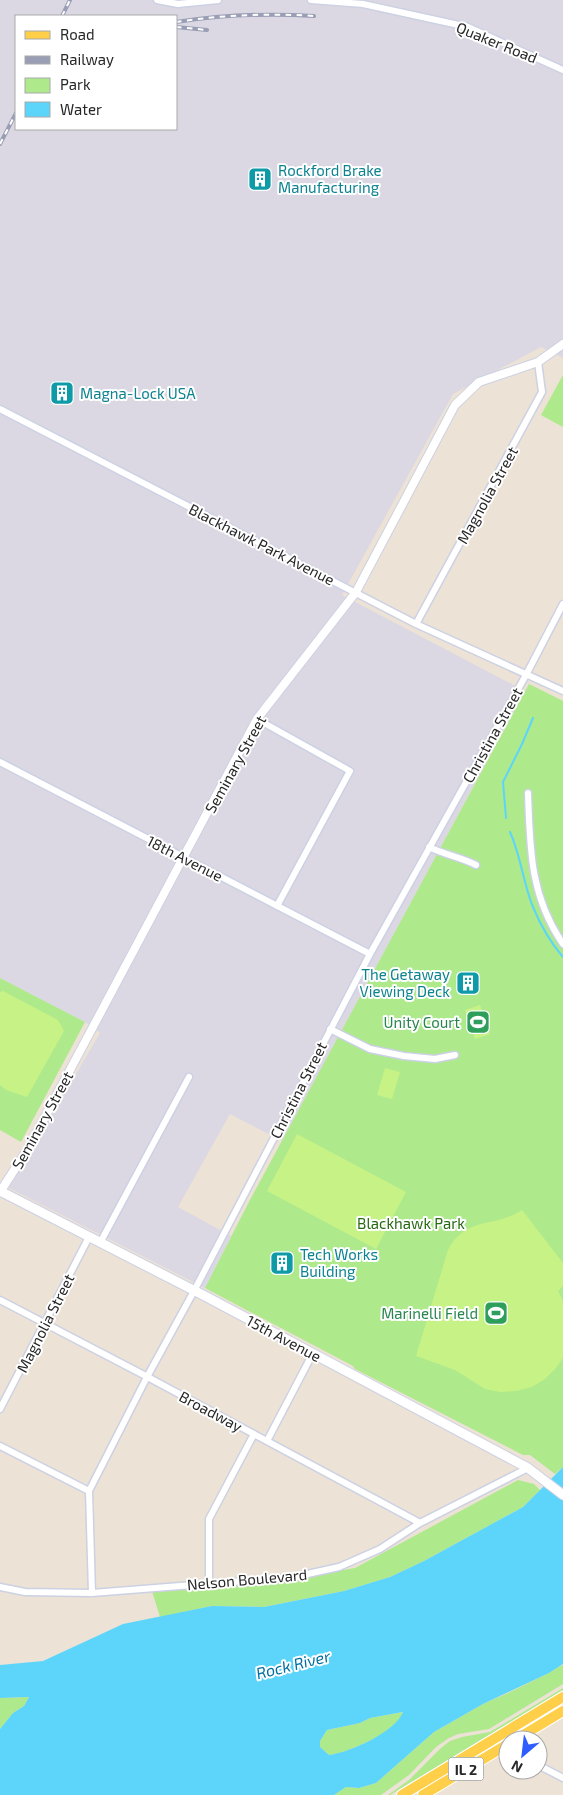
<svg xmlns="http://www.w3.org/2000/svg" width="563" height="1795" font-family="'Exo 2',sans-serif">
  <rect width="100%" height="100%" fill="#ece2d6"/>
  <path fill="#dbd8e3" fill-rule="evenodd" d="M0 0H563V358L541 347 453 394 342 595 525 691 282 1141 230 1114 178 1207 231 1236 251 1198 205 1288 9 1188 100 1033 85 1022 0 978ZM16 16H176V129H16Z"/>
  <path fill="#aee98c" d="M563 375V427L541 415Z
    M529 684 563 701V1467L555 1474 530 1455H523L355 1369 353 1366 205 1288 251 1198Z
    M0 978 85 1022 21 1142 0 1130Z
    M518 1480 534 1484 540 1490 523 1507 424 1561 390 1577 344 1591 264 1607 212 1606 160 1617 152 1591 288 1582 320 1574 355 1568Z
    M563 1665V1684L489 1729 458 1734 449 1738 436 1747 409 1775 381 1795H334L346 1787 359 1788 376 1783 434 1732 483 1704 508 1693 549 1673 558 1667Z
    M563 1688V1690L390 1795H388L409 1780 441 1748 450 1741 462 1737 490 1732Z
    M29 1697 24 1706 13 1713 0 1729V1698Z
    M404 1712C402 1715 400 1719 397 1722 385 1736 347 1753 329 1755L320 1747V1741L327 1730 360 1723 370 1718Z"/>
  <path fill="#c7f286" d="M3 991 58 1020 64 1031 27 1097 6 1090 0 1085V992Z
    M480 1005 490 1034 475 1039 465 1010Z
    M385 1068 400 1072 392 1099 377 1095Z
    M297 1134 406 1192 376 1249 267 1191Z
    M522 1210 563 1263V1286L558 1291 563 1301V1358L555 1369 545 1379 532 1387 516 1391 500 1392 485 1389 455 1370 416 1356 448 1250C467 1215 493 1229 522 1210Z"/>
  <path fill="#5dd5fb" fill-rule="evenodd" d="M563 1467V1664L549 1673 483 1704 434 1732 376 1783 359 1788 346 1787 334 1795H0V1729L13 1713 24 1706 29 1697 0 1698V1665L43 1661 123 1624 212 1606 264 1607 344 1591 390 1577 424 1561 523 1507ZM403 1712C395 1732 351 1752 329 1755L320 1747V1741L327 1730 360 1723 370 1718Z"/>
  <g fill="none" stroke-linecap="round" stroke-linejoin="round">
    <path stroke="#5dd5fb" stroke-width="2" d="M506 818 503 782 522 744 533 718
      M510 832C521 856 523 883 533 907 540 924 551 943 563 957"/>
    <g stroke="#ccd1e3" stroke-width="9">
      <path id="minor" d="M157 0 178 4 218 0
        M311 0 363 4 468 27 563 70
        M0 409 416 624 563 691
        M416 624 542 392 538 362
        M257 719 350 771 277 906
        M0 762 370 954
        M528 793C530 849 530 896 563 944
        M429 847C445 855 461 857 476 865
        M330 1029 370 1049 404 1056 435 1059 455 1055
        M100 1243 189 1077
        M0 1300 142 1374 420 1523
        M0 1409 89 1237
        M267 1441 313 1353
        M0 1446 89 1491
        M209 1582V1519L254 1434
        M0 1587 25 1592 92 1593 294 1577 339 1567 380 1549 420 1523 528 1468
        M92 1593 89 1491 147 1377 194 1291 370 954 526 675 563 604
        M497 1751 508 1753
        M538 1765 563 1778"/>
    </g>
    <g stroke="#ccd1e3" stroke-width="10">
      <path id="tertiary" d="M0 1192 29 1147 257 719 356 592 455 405 479 382 538 362 563 344"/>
    </g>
    <g stroke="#ccd1e3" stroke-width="11">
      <path id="secondary" d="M0 1191 203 1295 528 1468 563 1495"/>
    </g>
    <g stroke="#fff" stroke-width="12">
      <path id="primary" d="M515 1740 563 1711
        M402 1795 563 1697
        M423 1795 508 1744"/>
    </g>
    <use href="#minor" stroke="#fff" stroke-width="6"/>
    <use href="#tertiary" stroke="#fff" stroke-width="8"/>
    <use href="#secondary" stroke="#fff" stroke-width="9"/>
    <use href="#primary" stroke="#ffcf49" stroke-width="10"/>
    <g stroke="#999eb4" stroke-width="4">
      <path id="rail" d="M62 16 70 0
        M176 22C222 15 268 13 314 16
        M176 27 207 30
        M0 144 16 113"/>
    </g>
    <use href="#rail" stroke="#fff" stroke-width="2" stroke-dasharray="5.5" stroke-linecap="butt"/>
  </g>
  <defs>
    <g id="building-square" transform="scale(1.25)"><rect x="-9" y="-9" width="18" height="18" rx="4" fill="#0f9aa8" stroke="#fff"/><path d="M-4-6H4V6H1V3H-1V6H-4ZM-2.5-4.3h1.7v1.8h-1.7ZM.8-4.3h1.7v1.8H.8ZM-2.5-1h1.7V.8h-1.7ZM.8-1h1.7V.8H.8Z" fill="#fff"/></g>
    <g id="stadium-square" transform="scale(1.25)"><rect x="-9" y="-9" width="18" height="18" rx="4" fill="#2e9e5b" stroke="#fff"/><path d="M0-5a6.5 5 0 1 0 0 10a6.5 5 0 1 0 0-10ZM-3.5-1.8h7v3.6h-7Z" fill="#fff"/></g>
  </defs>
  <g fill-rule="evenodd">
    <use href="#building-square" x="260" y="179"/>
    <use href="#building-square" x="62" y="393"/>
    <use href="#building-square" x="468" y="983"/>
    <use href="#stadium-square" x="478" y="1022"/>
    <use href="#building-square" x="282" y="1263"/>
    <use href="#stadium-square" x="496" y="1313"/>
  </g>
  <g text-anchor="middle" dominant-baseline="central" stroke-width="4" stroke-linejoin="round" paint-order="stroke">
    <rect fill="#fff" stroke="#686868" stroke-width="1" x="448.5" y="1757.5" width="35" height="23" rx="4"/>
    <g font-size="14" font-weight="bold" fill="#272727">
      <text x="466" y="1769">IL 2</text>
    </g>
    <g font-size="15" fill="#272727" stroke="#fff">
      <text transform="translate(497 42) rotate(22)">Quaker Road</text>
      <text transform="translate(487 495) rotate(-61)">Magnolia Street</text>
      <text transform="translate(262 544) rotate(27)">Blackhawk Park Avenue</text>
      <text transform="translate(492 735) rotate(-61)">Christina Street</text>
      <text transform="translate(235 764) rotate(-61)">Seminary Street</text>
      <text transform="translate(185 858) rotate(27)">18th Avenue</text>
      <text transform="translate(298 1090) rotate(-63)">Christina Street</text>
      <text transform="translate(42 1120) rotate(-61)">Seminary Street</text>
      <text transform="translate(45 1323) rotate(-63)">Magnolia Street</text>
      <text transform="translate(284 1338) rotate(28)">15th Avenue</text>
      <text transform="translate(211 1411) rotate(28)">Broadway</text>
      <text transform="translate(247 1579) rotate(-5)">Nelson Boulevard</text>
    </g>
    <g font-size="15" fill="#0d838f" stroke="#fff" text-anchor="start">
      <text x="278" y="170">Rockford Brake<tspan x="278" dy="17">Manufacturing</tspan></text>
      <text x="80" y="393">Magna-Lock USA</text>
      <text x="450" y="974" text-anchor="end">The Getaway<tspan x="450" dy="17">Viewing Deck</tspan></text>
      <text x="300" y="1254">Tech Works<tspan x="300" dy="17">Building</tspan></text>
    </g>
    <g font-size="15" fill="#27864d" stroke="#fff" text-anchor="end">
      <text x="460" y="1022">Unity Court</text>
      <text x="478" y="1313">Marinelli Field</text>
    </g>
    <g font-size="15" fill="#266a12" stroke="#fff">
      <text x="411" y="1223">Blackhawk Park</text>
    </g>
    <g font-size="16" font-style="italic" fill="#006fa2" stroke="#fff">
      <text transform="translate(293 1664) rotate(-14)">Rock River</text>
    </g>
  </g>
  <rect x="15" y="15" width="162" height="115" fill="#ffffff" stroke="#a9a9a9"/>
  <rect x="25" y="31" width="25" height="8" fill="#ffcf49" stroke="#a9a9a9"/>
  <text x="60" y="40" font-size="15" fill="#272727">Road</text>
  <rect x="25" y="56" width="25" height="8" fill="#999eb4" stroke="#a9a9a9"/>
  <text x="60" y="65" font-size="15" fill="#272727">Railway</text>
  <rect x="25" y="78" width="25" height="15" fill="#aee98c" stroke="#a9a9a9"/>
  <text x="60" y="90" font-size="15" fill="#272727">Park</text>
  <rect x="25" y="102" width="25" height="15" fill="#5dd5fb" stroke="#a9a9a9"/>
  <text x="60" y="115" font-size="15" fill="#272727">Water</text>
  <g transform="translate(523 1755) rotate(208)"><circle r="24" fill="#ffffff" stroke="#a9a9a9"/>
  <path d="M0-4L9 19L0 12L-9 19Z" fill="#305dff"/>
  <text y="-8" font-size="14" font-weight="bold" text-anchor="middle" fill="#272727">N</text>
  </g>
</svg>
